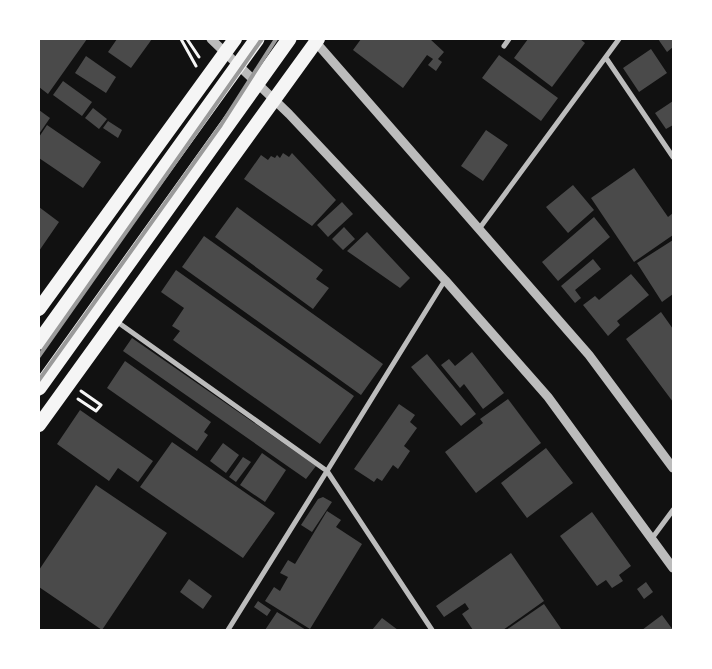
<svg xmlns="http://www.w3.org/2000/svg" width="712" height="669" font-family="'Sofia Sans Condensed',sans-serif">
  <rect width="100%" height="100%" fill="#111"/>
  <path fill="#4a4a4a" d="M39 39H87L48 94 39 87Z
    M117 39H152L131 68 108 52Z
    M361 39H430L444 52 438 59 442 62 436 71 428 65 433 59 427 55 403 88 353 50Z
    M528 39H580L585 43 552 87 514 58Z
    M658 39H673V47L667 52Z
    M651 49 667 73 639 92 623 68Z
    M499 55 558 98 541 121 482 78Z
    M86 56 116 77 106 93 75 73Z
    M63 81 92 102 82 116 53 95Z
    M673 101V125L666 129 655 113Z
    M93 108 107 119 99 129 85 118Z
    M39 110 50 118 39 134Z
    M108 121 122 130 118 138 103 128Z
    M47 125 101 162 83 188 39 158V137Z
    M486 130 508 145 483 181 461 166Z
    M283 153 289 157 292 153 336 200 312 226 244 179 261 155 268 160 271 156 275 158 277 155 280 158Z
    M634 168 668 217 673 213V235L634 262 591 198Z
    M573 185 594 210 568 233 546 207Z
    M342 202 353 214 328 237 317 225Z
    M39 207 59 222 39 251Z
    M237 207 323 270 316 279 329 288 313 309 215 237Z
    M594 217 610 237 558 281 542 262Z
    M344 227 355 239 343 250 332 239Z
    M367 232 410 278 400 288 347 251Z
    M204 236 383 364 361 395 182 267Z
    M673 240V294L662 302 637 263Z
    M593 259 601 269 575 290 581 298 575 303 561 286Z
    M176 270 354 396 320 444 173 340 180 331 172 326 184 308 161 292Z
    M631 274 649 295 617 321 620 325 608 336 583 305 595 296 599 300Z
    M661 312 673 329V402L626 339Z
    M132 338 316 466 306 479 123 351Z
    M472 352 504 393 483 409 464 384 460 388 441 365 449 359 455 366Z
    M427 354 476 414 461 426 411 367Z
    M125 361 211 422 204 432 208 435 197 451 107 388Z
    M508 399 541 443 476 493 445 452 483 423 480 419Z
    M399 404 415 415 410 422 417 428 404 446 410 451 398 469 393 465 382 481 377 478 374 482 354 469Z
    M80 410 153 461 138 482 118 468 109 481 57 444Z
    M172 442 275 513 243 558 140 487Z
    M223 443 239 455 226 473 210 461Z
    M546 448 573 483 527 518 501 483Z
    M262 453 286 470 265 502 240 485Z
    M243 457 251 462 236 482 229 477Z
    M96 485 167 533 102 630 39 587V570Z
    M323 497 332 502 312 532 301 525 318 499Z
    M327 511 341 520 336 527 362 544 310 629 265 601 274 587 280 591 288 577 280 573 288 560 295 564Z
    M592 512 631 566 619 575 623 581 612 588 606 580 597 586 560 536Z
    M511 553 544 601 503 630H473L462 614 469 609 465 603 444 617 436 606Z
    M189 579 212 596 203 609 180 592Z
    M646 582 653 592 644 599 637 589Z
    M258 601 271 610 267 616 254 607Z
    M544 604 562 630H506Z
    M277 612 306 630H265Z
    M662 615 673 630H642Z
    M382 618 398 630H372Z"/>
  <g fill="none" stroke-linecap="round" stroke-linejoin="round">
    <path stroke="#f5f5f5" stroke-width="3" d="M181 39 196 66
      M187 39 199 57
      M78 399 96 411 101 405 81 391"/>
    <path stroke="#bcbcbc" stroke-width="5" d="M504 46 509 39
      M606 58 673 157
      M479 229 619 39
      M116 321 327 471 228 630
      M653 537 673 510
      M432 630 327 471 445 280"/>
    <path stroke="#bcbcbc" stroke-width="9" d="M211 39 289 114 445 280 548 397 673 568
      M313 39 589 355 673 468"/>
    <path stroke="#f5f5f5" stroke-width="14" d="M39 309 235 39
      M39 425 318 39"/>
    <path stroke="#f5f5f5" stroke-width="15" d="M39 342 257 39
      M39 388 289 39"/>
    <path stroke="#9a9a9a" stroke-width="4" d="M39 356 262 39
      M39 380 221 125 276 39"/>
  </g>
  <rect width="712" height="669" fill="none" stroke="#ffffff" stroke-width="80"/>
</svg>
